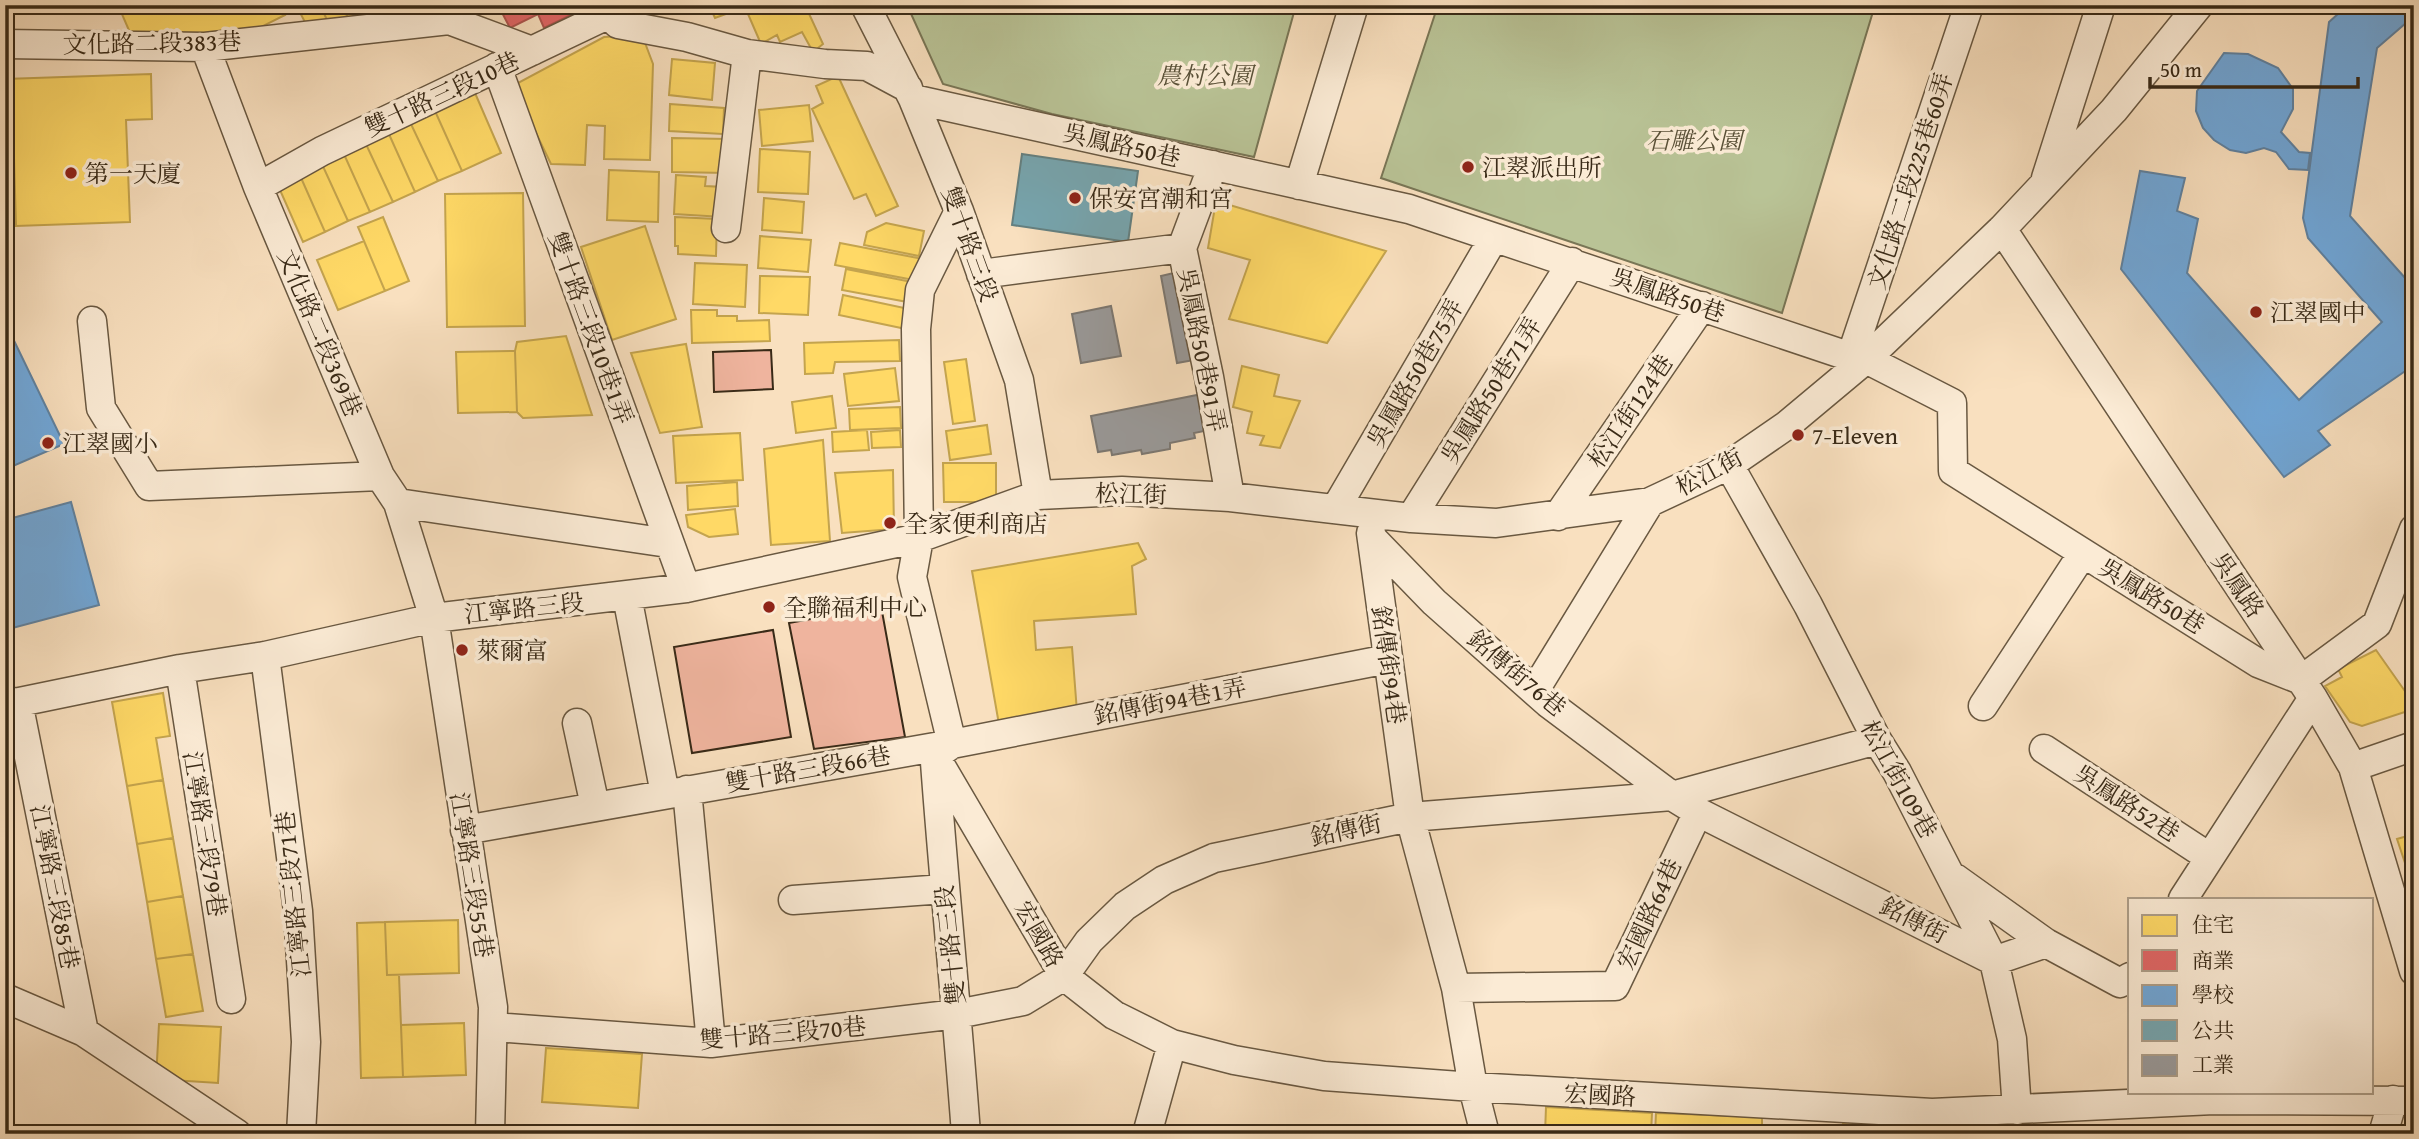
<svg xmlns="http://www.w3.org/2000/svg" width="2419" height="1139" font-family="'Gentium Book Plus','Noto Serif TC',serif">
  <rect width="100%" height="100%" fill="#f9e0bf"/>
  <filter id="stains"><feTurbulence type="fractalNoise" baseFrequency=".00286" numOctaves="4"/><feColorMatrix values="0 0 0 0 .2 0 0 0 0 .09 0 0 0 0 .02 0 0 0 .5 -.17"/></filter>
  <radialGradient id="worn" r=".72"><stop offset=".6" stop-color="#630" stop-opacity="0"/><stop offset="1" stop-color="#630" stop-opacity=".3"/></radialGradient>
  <path fill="#b9c396" stroke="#797656" stroke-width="2" d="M907 5H1296L1254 157 1052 114 943 84Z
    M1438 5H1875L1782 313 1381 178Z"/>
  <path fill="#ffd966" stroke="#c4a44e" stroke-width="2" d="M118 5H279L285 15 243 36 131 35Z
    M296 5H320L328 22 307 26Z
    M320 5H342L348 18 328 22Z
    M342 5H367L370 13 348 18Z
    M367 5H391L394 11 373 19Z
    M391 5H411L412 7 395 13Z
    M709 5H805L823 44 813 52 802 32 780 42 777 35 761 44 745 7 715 18Z
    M642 35 653 64 650 160 604 159 605 126 587 125 585 165 551 164 518 96 516 84 604 37Z
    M672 59 715 63 712 100 669 95Z
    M151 74 152 119 126 120 130 222 16 226 13 124 5 125V79Z
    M838 76 898 206 876 216 866 194 854 199 812 109 823 103 816 86Z
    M475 93 501 153 462 171 435 111Z
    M670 104 724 108 723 134 669 131Z
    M809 105 813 141 762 146 759 110Z
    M435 111 462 171 438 181 410 122Z
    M410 122 438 181 415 192 388 132Z
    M388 132 415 192 393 202 365 142Z
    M672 138 728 139 727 173 672 172Z
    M365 142 393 202 370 212 343 152Z
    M760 149 810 152 808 194 758 192Z
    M343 152 370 212 348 221 321 162Z
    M321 162 348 221 325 232 298 171Z
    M609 170 659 172 658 222 607 220Z
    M298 171 325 232 303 242 276 181Z
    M676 175 706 177 705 186 724 187 723 217 674 214Z
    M523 193 525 326 447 327 445 194Z
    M764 198 804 202 802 233 762 230Z
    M1216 201 1386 251 1327 343 1229 319 1250 260 1208 248Z
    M383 217 409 281 385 291 358 227Z
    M675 217 717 219 716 256 678 254V246H675Z
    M886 223 924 231 919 256 864 245 867 232Z
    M645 226 676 319 612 340 581 247Z
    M760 236 811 240 808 272 758 268Z
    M364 241 385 291 338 310 317 260Z
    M840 243 923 259 919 281 835 265Z
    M695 263 747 265 745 307 693 304Z
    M846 269 917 283 913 303 842 290Z
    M760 276 810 277 808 315 759 313Z
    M843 295 909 309 906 329 839 315Z
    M691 310H717V316H737V321L769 320 770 341 692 343Z
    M566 336 592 415 523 418 517 412 515 351 517 342Z
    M899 340 900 361 835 362 833 373 805 374 804 343Z
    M686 344 702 427 660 433 631 353Z
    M515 351 517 412 458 413 456 352Z
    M966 359 975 421 953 424 944 362Z
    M1242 366 1279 375 1274 396 1300 401 1280 448 1260 445 1264 436 1247 433 1252 412 1233 407Z
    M895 368 899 401 848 406 844 374Z
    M832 396 836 428 796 433 792 402Z
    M900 407 901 428 850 430 849 409Z
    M987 425 991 454 950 460 946 431Z
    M867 430 869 450 833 452 832 432Z
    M900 430 901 447 872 448 871 432Z
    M740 433 743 480 676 483 673 436Z
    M823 440 830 541 771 545 764 449Z
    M943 463H996V502H944Z
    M893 470 894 529 842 533 835 473Z
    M737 482 738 506 688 510 687 486Z
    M735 509 738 534 709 537 688 527 686 515Z
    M1138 543 1146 559 1132 566 1136 614 1034 621 1036 650 1072 647 1077 712 1000 730 972 571Z
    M2376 650 2414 704V709L2362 726 2350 722 2325 686 2342 677 2338 669Z
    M163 693 170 736 156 738 163 780 127 786 112 702Z
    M163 780 173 838 137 844 127 786Z
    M2414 834V890L2397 839Z
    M173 838 183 896 147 902 137 844Z
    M183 896 193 954 156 959 147 902Z
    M458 920 459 973 387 975 385 922Z
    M385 922 387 975H399L403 1077 361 1078 357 923Z
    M193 954 203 1011 166 1017 156 959Z
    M464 1023 466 1075 403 1077 401 1025Z
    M159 1024 221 1027 218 1083 156 1079Z
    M546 1048 642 1054 638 1108 542 1102Z
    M1546 1107 1652 1113 1651 1134H1545Z
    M1656 1113 1762 1117V1134H1655Z
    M1843 1124 1898 1128 1897 1134H1842Z"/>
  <path fill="#e06666" stroke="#ae544e" stroke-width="2" d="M498 5H592L544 28 538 14 510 28Z"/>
  <path fill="#6fa8dc" stroke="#5f82a1" stroke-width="2" d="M2348 5H2414V16L2377 48 2350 216 2414 288V365L2318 431 2330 445 2284 477 2121 269 2140 171 2185 178 2177 211 2198 219 2187 273 2299 400 2382 322 2308 238 2303 218 2329 22Z
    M2224 53 2248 54 2278 68 2293 89V109L2281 132 2299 152 2310 153 2308 170 2289 169 2276 152 2264 148 2246 153 2230 150 2214 140 2203 128 2196 111 2197 91Z
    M5 322 64 444 13 466 5 450Z
    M71 502 99 605 5 630V520Z"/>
  <path fill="#76a5af" stroke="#648081" stroke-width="2" d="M1022 154 1138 171 1128 242 1012 225Z"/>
  <path fill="#999" stroke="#7c7872" stroke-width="2" d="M1178 272 1194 360 1177 363 1161 276Z
    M1111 306 1121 356 1081 363 1072 314Z
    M1202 394 1209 430 1194 433 1195 438 1170 443V449L1142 454 1141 450 1112 455 1111 450 1098 452 1091 416Z"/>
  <path fill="#efb49e" stroke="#392a17" stroke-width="2" d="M771 350 773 389 714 392 713 352Z
    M881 606 905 737 814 749 789 623Z
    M773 630 791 737 692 753 674 647Z"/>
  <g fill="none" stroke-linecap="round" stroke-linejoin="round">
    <g stroke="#695841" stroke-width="31">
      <path id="minor" d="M865 5 913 99 959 211 1019 380 1038 495
        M609 15 618 24 687 37 747 54 825 64 867 66 908 88
        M449 20 532 51
        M5 44 205 47 449 20 458 5
        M205 47 258 187 380 476 398 503 434 618 493 1007 490 1134
        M497 67 686 588
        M913 99 1409 209 1851 357 1866 359 1952 403 1953 471 2258 663 2301 680 2377 624 2414 529
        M1213 165 1182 248 1209 377 1230 497
        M2046 178 2101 5
        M1299 185 1354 5
        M258 187 322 151 628 5
        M726 228 747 54
        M2002 229 2313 698 2353 767 2414 971
        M981 274 1182 248
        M92 321 101 408 149 486 380 476
        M1851 357 1969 5
        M1729 465 1808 605 1877 740 1897 772 1994 961 2012 1039 2017 1110
        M398 503 668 543
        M1336 508 1493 239
        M1558 516 1702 306
        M1411 518 1572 262
        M1371 533 1410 817 1456 988 1473 1087 1485 1134
        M1372 538 1434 602 1548 703 1672 796 1698 812 1994 961 2046 943
        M627 596 665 794
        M265 656 298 911 306 1042 301 1134
        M180 669 231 999
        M1535 690 1650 502
        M18 702 84 1032
        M5 705 180 669 265 656 434 618 686 588 919 538 1038 495 1122 491 1230 497 1411 518 1496 523 1650 502 1729 465 1787 425 1866 359 2002 229 2114 110 2199 5
        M1983 706 2083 553
        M577 723 595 806
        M2044 749 2209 857
        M938 754 952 744 912 577 919 538 916 329 920 290 959 211
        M935 756 1064 976 1114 1015 1172 1044 1234 1060 1324 1076 1473 1087 1932 1113 2214 1100 2414 1101
        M935 762C944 886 957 1010 966 1134
        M2353 767 2414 746
        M687 790 711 1043
        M465 830 952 744 1388 659
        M1955 878 2046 943 2120 983 2130 977
        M2183 899 2313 698
        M793 900 944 889
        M1456 988 1615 986 1698 812
        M5 998 84 1032 237 1134
        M494 1027 711 1043 957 1014 1023 1001 1064 976 1089 941 1125 906 1164 880 1214 858 1410 817 1672 796 1877 740
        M1147 1134 1172 1044
        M2383 1134 2393 1100"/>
    </g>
    <use href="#minor" stroke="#fbebd5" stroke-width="28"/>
  </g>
  <g fill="#8f2418" stroke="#fbebd5" stroke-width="2.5">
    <circle cx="1468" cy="167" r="7"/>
    <circle cx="71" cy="173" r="7"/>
    <circle cx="1075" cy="198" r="7"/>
    <circle cx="2256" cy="312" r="7"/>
    <circle cx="1798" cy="435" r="7"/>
    <circle cx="48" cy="443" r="7"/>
    <circle cx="890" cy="523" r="7"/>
    <circle cx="769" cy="607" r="7"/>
    <circle cx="462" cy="650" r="7"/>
  </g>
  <g text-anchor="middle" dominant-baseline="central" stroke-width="7" stroke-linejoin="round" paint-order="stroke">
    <g font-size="24" fill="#392a17" stroke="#fbebd5">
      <text transform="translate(152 43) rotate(-1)">文化路二段383巷</text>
      <text transform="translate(442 94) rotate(-25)">雙十路三段10巷</text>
      <text transform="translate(1122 145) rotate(13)">吳鳳路50巷</text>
      <text transform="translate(1910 181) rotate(-72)">文化路二段225巷60弄</text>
      <text transform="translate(970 244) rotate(70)">雙十路三段</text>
      <text transform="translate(1668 295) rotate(19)">吳鳳路50巷</text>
      <text transform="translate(591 328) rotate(70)">雙十路三段10巷1弄</text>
      <text transform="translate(320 333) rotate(67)">文化路二段369巷</text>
      <text transform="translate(1202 350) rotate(79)">吳鳳路50巷91弄</text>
      <text transform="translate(1415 373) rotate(-60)">吳鳳路50巷75弄</text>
      <text transform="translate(1491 390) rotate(-58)">吳鳳路50巷71弄</text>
      <text transform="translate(1630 411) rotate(-56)">松江街124巷</text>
      <text transform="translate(1709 472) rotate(-28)">松江街</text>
      <text transform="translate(1131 494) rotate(1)">松江街</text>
      <text transform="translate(2238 585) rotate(56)">吳鳳路</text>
      <text transform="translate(2152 596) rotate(32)">吳鳳路50巷</text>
      <text transform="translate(524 608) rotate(-6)">江寧路三段</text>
      <text transform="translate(1389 665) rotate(82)">銘傳街94巷</text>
      <text transform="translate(1517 673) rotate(40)">銘傳街76巷</text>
      <text transform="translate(1170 701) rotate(-11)">銘傳街94巷1弄</text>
      <text transform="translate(808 769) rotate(-10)">雙十路三段66巷</text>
      <text transform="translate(1899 779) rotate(61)">松江街109巷</text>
      <text transform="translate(2127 803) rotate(33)">吳鳳路52巷</text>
      <text transform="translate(1346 830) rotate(-12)">銘傳街</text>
      <text transform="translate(205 834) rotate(81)">江寧路三段79巷</text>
      <text transform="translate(472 875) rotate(81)">江寧路三段55巷</text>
      <text transform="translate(55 887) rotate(79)">江寧路三段85巷</text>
      <text transform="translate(293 894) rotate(-96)">江寧路三段71巷</text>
      <text transform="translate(1649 914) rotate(-65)">宏國路64巷</text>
      <text transform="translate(1914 920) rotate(27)">銘傳街</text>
      <text transform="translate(1039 934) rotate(60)">宏國路</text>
      <text transform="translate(950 945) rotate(-96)">雙十路三段</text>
      <text transform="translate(783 1033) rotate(-5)">雙十路三段70巷</text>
      <text transform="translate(1600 1095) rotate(3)">宏國路</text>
    </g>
    <g font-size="24" font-style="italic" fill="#595037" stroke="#fbebd5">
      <text x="1205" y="75">農村公園</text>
      <text x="1694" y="140">石雕公園</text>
    </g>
    <g font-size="24" fill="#392a17" stroke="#fbebd5" text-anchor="start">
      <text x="1482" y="167">江翠派出所</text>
      <text x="85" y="173">第一天廈</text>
      <text x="1089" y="198">保安宮潮和宮</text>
      <text x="2270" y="312">江翠國中</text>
      <text x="1812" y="435">7-Eleven</text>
      <text x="62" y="443">江翠國小</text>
      <text x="904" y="523">全家便利商店</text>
      <text x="783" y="607">全聯福利中心</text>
      <text x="476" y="650">萊爾富</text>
    </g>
  </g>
  <rect width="2419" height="1139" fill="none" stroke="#f9e0bf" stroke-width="28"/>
  <rect x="7" y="7" width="2405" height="1125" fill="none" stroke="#392a17" stroke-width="3.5"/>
  <rect x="14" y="14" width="2391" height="1111" fill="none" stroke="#392a17" stroke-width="2"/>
  <rect x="2128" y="898" width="245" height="196" fill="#fbebd5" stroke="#ad9e89" stroke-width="2"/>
  <rect x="2142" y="915" width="35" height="21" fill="#ffd966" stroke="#ad9e89" stroke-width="2"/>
  <text x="2192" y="932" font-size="21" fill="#392a17">住宅</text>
  <rect x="2142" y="950" width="35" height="21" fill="#e06666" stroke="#ad9e89" stroke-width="2"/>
  <text x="2192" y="968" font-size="21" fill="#392a17">商業</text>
  <rect x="2142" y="985" width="35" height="21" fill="#6fa8dc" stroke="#ad9e89" stroke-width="2"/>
  <text x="2192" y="1002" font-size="21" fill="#392a17">學校</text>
  <rect x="2142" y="1020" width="35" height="21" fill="#76a5af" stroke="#ad9e89" stroke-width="2"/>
  <text x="2192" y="1038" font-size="21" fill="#392a17">公共</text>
  <rect x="2142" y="1055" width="35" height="21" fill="#999999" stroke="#ad9e89" stroke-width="2"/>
  <text x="2192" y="1072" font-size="21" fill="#392a17">工業</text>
  <path d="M2150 77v10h208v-10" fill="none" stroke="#392a17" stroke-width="3.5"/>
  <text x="2160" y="77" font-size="21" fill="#392a17" stroke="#fbebd5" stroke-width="5" paint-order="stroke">50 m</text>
  <rect width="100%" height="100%" filter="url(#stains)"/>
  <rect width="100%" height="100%" fill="url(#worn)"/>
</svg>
